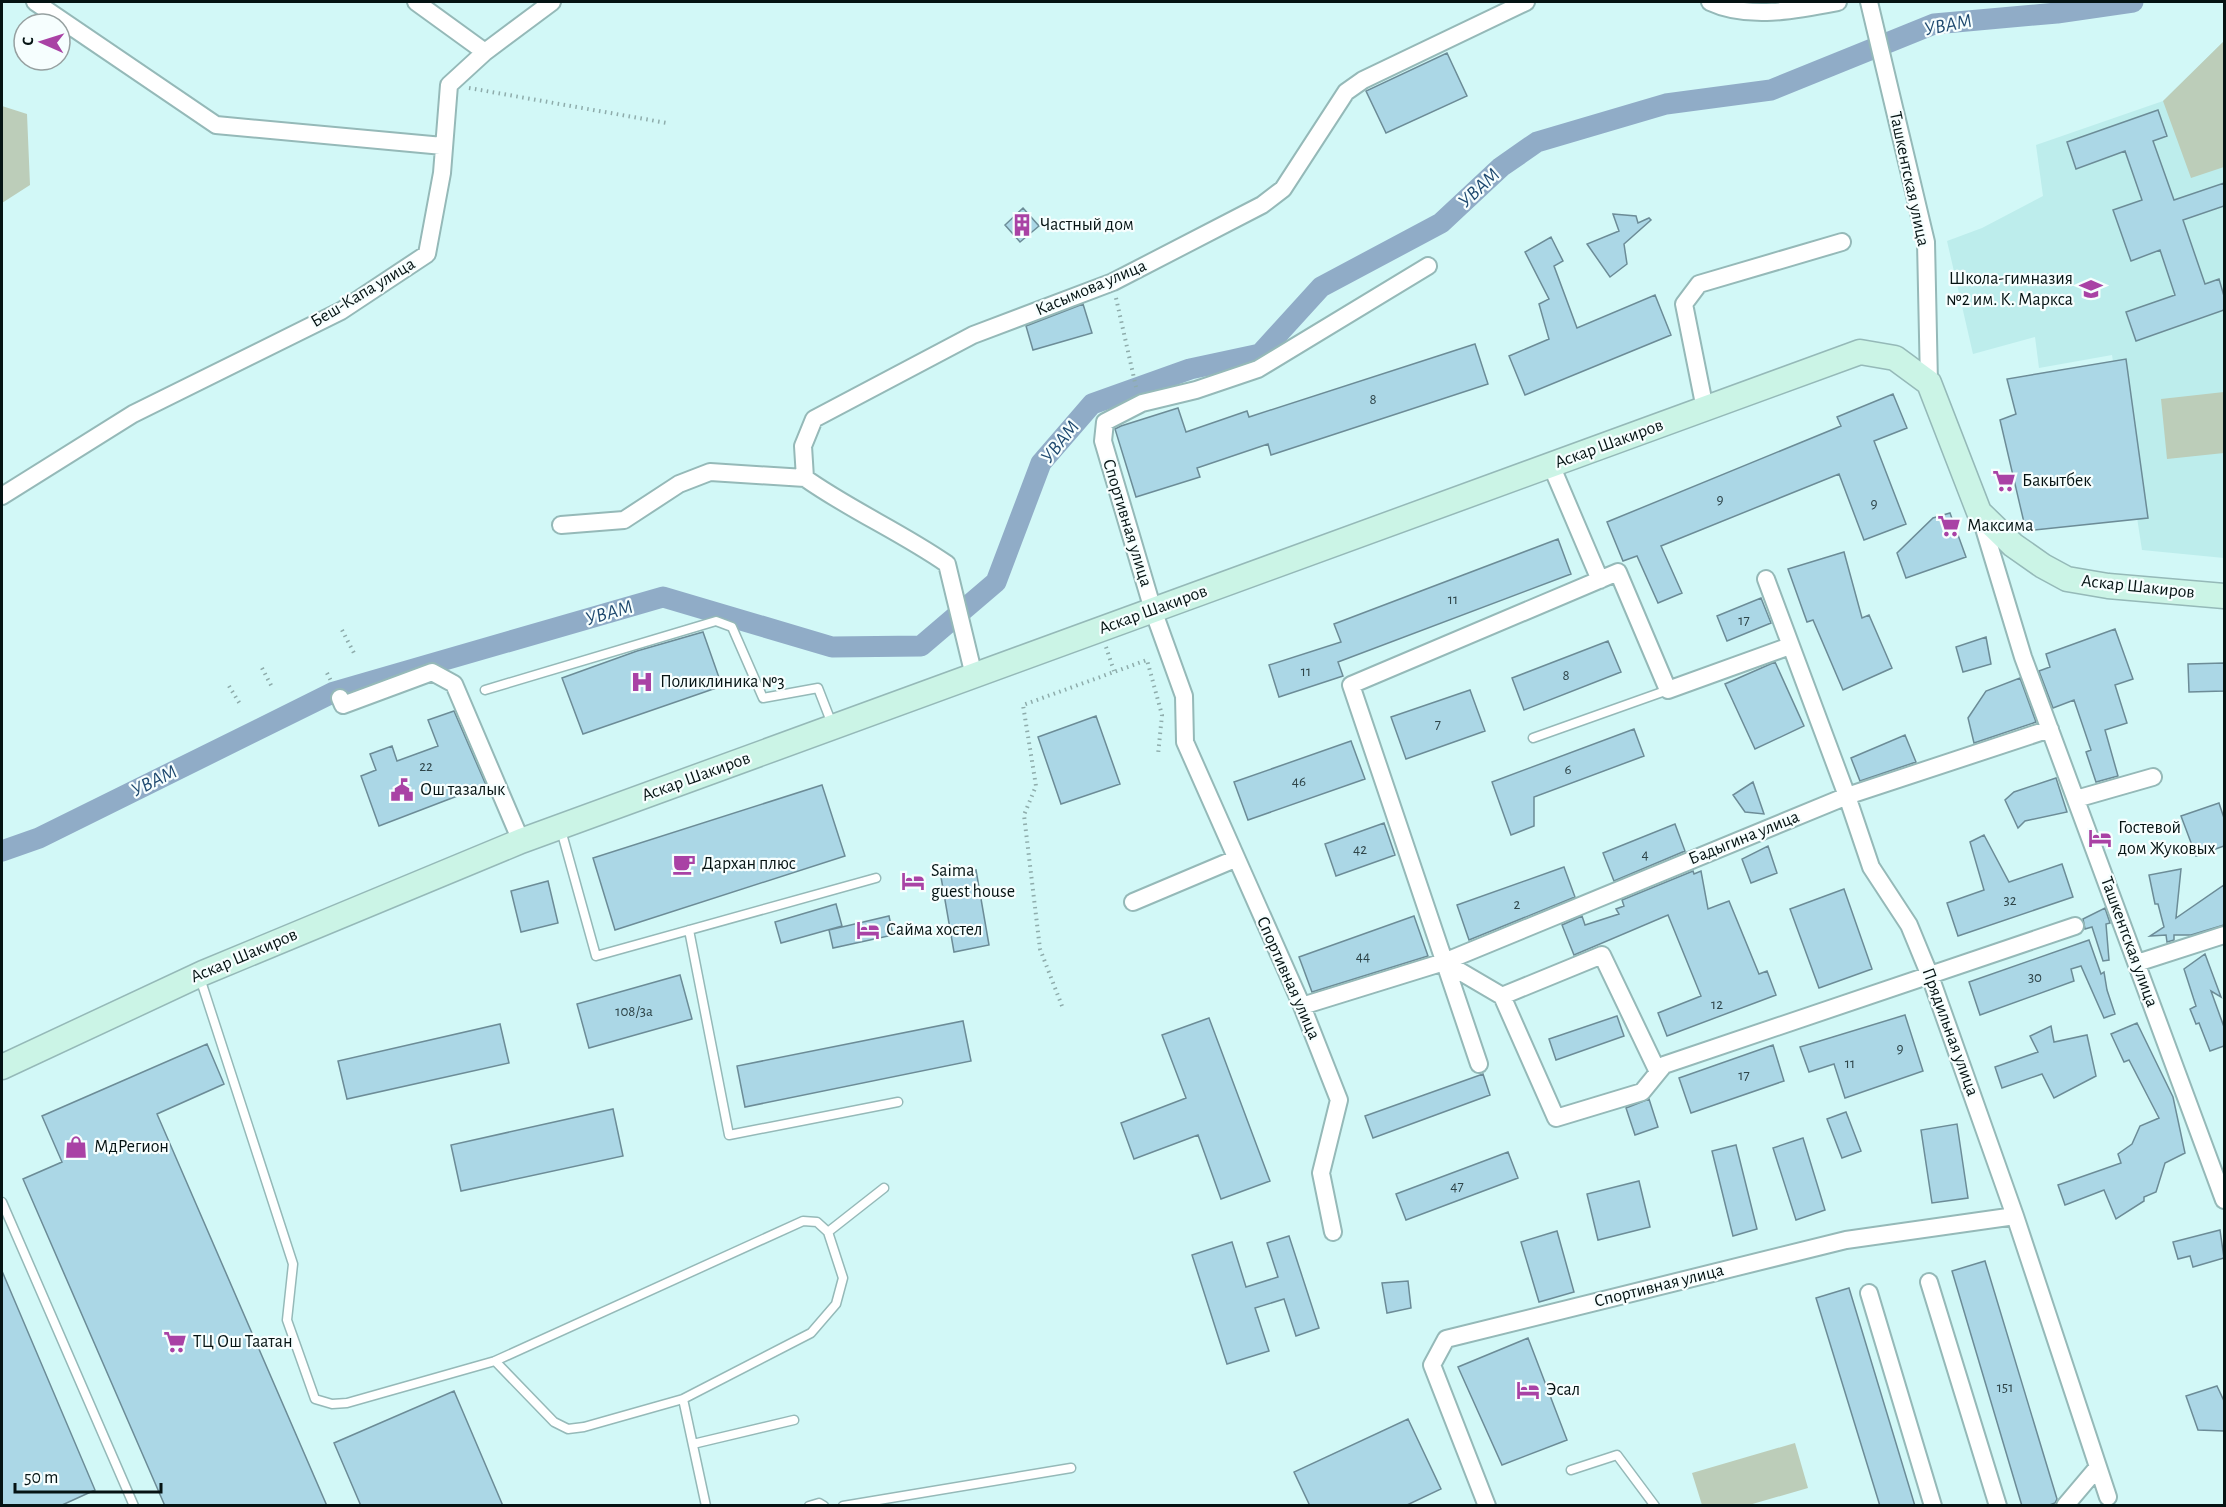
<svg xmlns="http://www.w3.org/2000/svg" width="2226" height="1507" font-family="'Alegreya Sans',sans-serif">
  <rect width="100%" height="100%" fill="#d2f8f7"/>
  <path fill="#bdedec" d="M2224 41V558L2142 550 2112 355 2039 368 2035 337 1973 354 1947 241 1982 228 2043 196 2036 145 2163 101Z"/>
  <path fill="#bccdb9" d="M2224 41V167L2191 178 2163 101Z
    M2 106 27 114 30 185 2 203Z
    M2224 392V453L2167 459 2161 399Z
    M1795 1443 1808 1488 1749 1505H1702L1692 1473Z"/>
  <g fill="none" stroke-linecap="round" stroke-linejoin="round">
    <path stroke="#90acc7" stroke-width="21" d="M2 851 39 838 334 692 663 597 832 647 921 646 996 582 1041 463 1092 404 1190 369 1260 354 1321 287 1441 223 1501 167 1537 142 1666 104 1771 90 1934 24 2057 13 2133 2"/>
  </g>
  <path fill="#abd7e6" stroke="#6c8c97" stroke-width="1.5" d="M1447 53 1467 96 1386 133 1366 91Z
    M2158 110 2167 136 2153 141 2174 200 2224 183V206L2183 220 2205 284 2219 279 2224 296V310L2136 341 2126 312 2175 295 2160 250 2131 261 2113 210 2142 200 2125 151 2076 169 2067 142Z
    M1023 208 1039 226 1020 242 1005 225Z
    M1613 214 1636 216 1638 223 1649 218 1651 220 1624 244 1627 264 1610 277 1587 244 1619 231Z
    M1551 237 1563 261 1554 266 1577 328 1655 295 1671 335 1525 395 1509 356 1549 339 1539 304 1549 299 1525 252Z
    M1083 304 1092 333 1033 350 1026 326Z
    M1475 344 1488 384 1271 455 1268 444 1197 468 1200 477 1136 497 1115 429 1121 426 1178 408 1186 432 1247 411 1249 417Z
    M2126 359 2148 518 2026 531 2000 420 2016 414 2007 379Z
    M1893 394 1907 428 1874 441 1906 524 1864 540 1839 474 1661 546 1682 593 1658 603 1637 556 1623 561 1607 522 1841 426 1837 417Z
    M1950 513 1966 557 1906 578 1897 553 1933 518Z
    M1558 539 1571 574 1338 662 1343 676 1279 697 1269 665 1341 642 1334 624Z
    M1844 552 1862 618 1869 615 1892 668 1843 690 1813 620 1807 622 1788 569Z
    M1761 598 1771 623 1727 641 1717 616Z
    M2115 629 2133 679 2115 685 2127 723 2105 730 2118 776 2096 782 2086 752 2091 750 2074 700 2053 708 2039 671 2050 667 2046 654Z
    M703 632 722 686 583 734 562 678 637 651Z
    M1986 637 1991 664 1963 672 1956 647Z
    M1608 641 1621 672 1524 710 1512 678Z
    M1775 662 1804 726 1755 749 1725 684Z
    M2224 663V691L2189 692 2188 664Z
    M2020 678 2036 722 1974 743 1968 718 1986 691Z
    M1470 690 1485 731 1406 759 1391 717Z
    M454 711 486 785 379 826 361 776 376 770 370 754 392 746 397 761 438 746 428 720Z
    M1096 716 1120 784 1061 804 1038 737Z
    M1634 729 1644 756 1534 797V826L1511 835 1492 782Z
    M1905 735 1916 762 1860 781 1851 758Z
    M1351 741 1365 779 1248 820 1234 782Z
    M2056 778 2067 812 2025 821 2018 828 2005 800 2014 792Z
    M1753 782 1764 814 1745 812 1733 795Z
    M822 785 845 856 615 930 593 858Z
    M2219 803 2224 818V846L2196 856 2181 816Z
    M1384 823 1395 855 1336 876 1325 844Z
    M1675 824 1685 851 1614 881 1603 853Z
    M1984 835 2009 882 2062 864 2073 897 1958 936 1947 903 1984 890 1970 842Z
    M1768 846 1777 873 1751 883 1742 859Z
    M1564 867 1575 897 1469 940 1457 905Z
    M2181 869 2176 918 2224 885V925L2191 935H2174V940L2167 942 2166 935 2150 936 2164 927 2158 904H2155L2149 875Z
    M976 870 989 945 954 952 941 877Z
    M1693 871 1694 874 1701 871 1708 909 1729 901 1759 974 1767 971 1776 995 1667 1036 1658 1013 1701 996 1668 915 1574 955 1562 925 1582 916 1585 925 1619 914 1616 909 1624 906 1622 900Z
    M548 881 558 923 521 932 511 891Z
    M1844 889 1872 969 1819 988 1790 909Z
    M836 904 842 926 781 943 775 922Z
    M2105 908 2110 923 2106 924 2109 960 2103 961 2092 927 2085 929 2083 919Z
    M889 916 893 935 833 948 829 930Z
    M1414 916 1428 956 1312 992 1299 957Z
    M2089 940 2101 974 2104 972 2107 990 2115 1014 2104 1018 2081 966 2071 969 2074 981 1980 1015 1969 982Z
    M2205 954 2221 997 2211 991 2224 1027V1046L2210 1051 2199 1023 2196 1024 2190 1009 2196 1006 2184 969Z
    M680 975 692 1019 589 1048 577 1004Z
    M1905 1015 1923 1071 1845 1098 1834 1064 1809 1072 1800 1047Z
    M1617 1016 1624 1036 1556 1060 1549 1039Z
    M1209 1018 1270 1181 1221 1199 1198 1135 1134 1159 1121 1123 1186 1098 1162 1035Z
    M963 1021 971 1061 745 1107 737 1066Z
    M2137 1023 2173 1097 2185 1153 2165 1163 2156 1192 2144 1197V1201L2116 1219 2104 1190 2065 1205 2058 1185 2121 1163 2118 1154 2132 1144 2140 1126 2159 1118 2129 1060 2124 1062 2111 1034Z
    M500 1024 509 1063 347 1099 338 1061Z
    M2051 1026 2054 1042 2087 1035 2096 1076 2054 1098 2042 1074 2002 1088 1995 1067 2038 1052 2030 1036Z
    M207 1044 224 1084 157 1114 327 1506H165L23 1179 62 1162 42 1116Z
    M1773 1045 1784 1081 1691 1113 1679 1078Z
    M1483 1074 1490 1095 1373 1138 1365 1116Z
    M1649 1099 1658 1127 1635 1135 1626 1108Z
    M613 1109 623 1156 461 1191 451 1145Z
    M1846 1112 1861 1151 1842 1158 1827 1119Z
    M1957 1124 1968 1198 1932 1203 1921 1130Z
    M1803 1138 1825 1210 1796 1220 1773 1148Z
    M1736 1145 1757 1229 1733 1236 1712 1151Z
    M1508 1152 1518 1178 1406 1220 1396 1194Z
    M1639 1181 1650 1227 1598 1240 1587 1194Z
    M2220 1230 2224 1258 2193 1267 2190 1256 2178 1259 2173 1242Z
    M1557 1231 1574 1292 1539 1302 1521 1242Z
    M1289 1236 1319 1328 1296 1336 1284 1299 1255 1308 1269 1351 1227 1364 1192 1255 1232 1242 1246 1287 1278 1277 1267 1243Z
    M1985 1261 2057 1499 2055 1503 2047 1506H2022L1952 1271Z
    M2 1271 95 1490 60 1506H2Z
    M1408 1281 1411 1308 1387 1313 1382 1283Z
    M1849 1288 1915 1506H1880L1816 1298Z
    M1528 1338 1567 1440 1502 1465 1458 1367Z
    M2217 1386 2224 1401V1431L2198 1430 2186 1396Z
    M454 1391 503 1506H361L334 1443Z
    M1408 1419 1441 1489 1405 1506H1310L1294 1472Z"/>
  <g fill="none" stroke-linecap="round" stroke-linejoin="round">
    <g stroke="#95b9b8" stroke-width="11">
      <path id="lane" d="M485 690 716 621 732 627 763 698 818 688 832 724
        M1533 738 1668 690
        M561 830 596 956 876 878
        M689 930 729 1135 898 1102
        M200 978 293 1264 287 1320 315 1399 332 1404 347 1403 495 1361 803 1221 817 1222 828 1232
        M2 1202 134 1506
        M495 1361 554 1422 568 1429 584 1427 683 1399 811 1333 836 1304 843 1278 828 1232 884 1188
        M683 1399 706 1506
        M693 1444 794 1420
        M1571 1470 1617 1455 1655 1506
        M809 1506 819 1503 824 1506
        M843 1506 1071 1468"/>
    </g>
    <g stroke="#95b9b8" stroke-width="20">
      <path id="street" d="M35 2 216 125 443 146
        M416 2 485 52
        M1710 2C1748 20 1797 10 1838 2
        M1869 2 1926 242 1929 383
        M1705 409 1684 304 1699 284 1842 242
        M1551 465 1600 580
        M2 496 133 414 341 311 427 254 442 173 449 85 485 52 552 2
        M1980 515 2023 657 2224 1200
        M561 525 624 520 679 484 710 472 805 478
        M1766 579 1847 796 1871 867 1909 925 1930 976 2015 1216 2108 1497
        M974 676 947 564C901 532 850 510 805 478L803 446 814 419 973 335 1113 282 1262 205 1283 189 1346 92 1363 80 1526 2
        M340 698 343 705 432 672 454 684 521 841
        M2076 799 2153 777
        M1133 902 1235 859
        M1444 962 1502 996 1556 1118 1642 1092 1664 1065 2075 926
        M2137 963 2224 935
        M1502 996 1602 955 1658 1072
        M1302 1006 1444 962 1847 796 2050 729
        M1479 1064 1351 685 1618 572 1668 690 1790 646
        M1333 1232 1321 1173 1339 1100 1302 1006 1185 742 1184 696 1153 610 1103 441 1105 422 1142 403 1196 390 1258 369 1428 266
        M1929 1282 1998 1506
        M1869 1293 1933 1506
        M1487 1506 1432 1365 1446 1339 1846 1240 2015 1216
        M2065 1506 2098 1467"/>
    </g>
    <g stroke="#95b9b8" stroke-width="27">
      <path id="secondary" d="M2 1067 203 973 521 841 1860 352 1895 358 1929 383 1979 512 2013 545 2043 566 2067 579 2108 586 2224 596"/>
    </g>
    <path stroke="#8eacab" stroke-width="4" stroke-dasharray="1.5 4.5" stroke-linecap="butt" d="M469 88 667 123
      M1116 298 1136 387
      M342 630 355 655
      M1106 647 1114 671
      M262 668 273 689
      M327 673 332 683
      M229 686 240 704
      M1062 1006 1040 949 1024 815 1036 786 1023 705 1147 660 1162 715 1158 755"/>
    <use href="#lane" stroke="#fff" stroke-width="8"/>
    <use href="#street" stroke="#fff" stroke-width="16"/>
    <use href="#secondary" stroke="#cbf4e6" stroke-width="24"/>
  </g>
  <defs>
    <g id="building-bare" transform="scale(1.8)"><path d="M-4-6H4V6H1V3H-1V6H-4ZM-2.5-4.3h1.7v1.8h-1.7ZM.8-4.3h1.7v1.8H.8ZM-2.5-1h1.7V.8h-1.7ZM.8-1h1.7V.8H.8Z" fill="#a942a5" stroke="#f6fefe" stroke-width="2.5" paint-order="stroke"/></g>
    <g id="school-bare" transform="scale(1.8)"><path d="M0-5L7-2L0 1L-7-2ZM-4 1L0 2.5L4 1V4Q0 6-4 4Z" fill="#a942a5" stroke="#f6fefe" stroke-width="2.5" paint-order="stroke"/></g>
    <g id="supermarket-bare" transform="scale(1.8)"><path d="M-6-5.5h2.5l.6 2H6L4.5 2H-2.5L-4.4-4H-6ZM-1.5 3.2a1.3 1.3 0 1 0 .1 0ZM3 3.2a1.3 1.3 0 1 0 .1 0Z" fill="#a942a5" stroke="#f6fefe" stroke-width="2.5" paint-order="stroke"/></g>
    <g id="hospital-bare" transform="scale(1.8)"><path d="M-5-5h3v3.5h4V-5h3V5h-3V1.5h-4V5h-3Z" fill="#a942a5" stroke="#f6fefe" stroke-width="2.5" paint-order="stroke"/></g>
    <g id="civic-bare" transform="scale(1.8)"><path d="M-.6-6.5H3V-4.5H.6V-3L4-1V1h2V6H-6V1h2V-1L-.6-3ZM-1.2 2.5V6h2.4V2.5Z" fill="#a942a5" stroke="#f6fefe" stroke-width="2.5" paint-order="stroke"/></g>
    <g id="hotel-bare" transform="scale(1.8)"><path d="M-6-4.5h1.5V1H6V5H4.5V3h-9V5H-6ZM-4 0a1.8 1.8 0 1 1 3.6 0ZM.5 0V-2.5h3Q6-2.5 6 0Z" fill="#a942a5" stroke="#f6fefe" stroke-width="2.5" paint-order="stroke"/></g>
    <g id="cafe-bare" transform="scale(1.8)"><path d="M-5.5-4.5H6V0H3Q3 3.5 0 3.5H-2.5Q-5.5 3.5-5.5 0ZM3-3.2v2h1.7v-2ZM-6 4.5H4V6H-6Z" fill="#a942a5" stroke="#f6fefe" stroke-width="2.5" paint-order="stroke"/></g>
    <g id="shop-bare" transform="scale(1.8)"><path d="M-5-2.5h2.3a2.7 3.5 0 0 1 5.4 0H5L5.5 6h-11ZM-1.5-2.5h3a1.5 2.3 0 0 0-3 0Z" fill="#a942a5" stroke="#f6fefe" stroke-width="2.5" paint-order="stroke"/></g>
  </defs>
  <g fill-rule="evenodd">
    <use href="#building-bare" x="1022" y="225"/>
    <use href="#school-bare" x="2091" y="289"/>
    <use href="#supermarket-bare" x="2004" y="481"/>
    <use href="#supermarket-bare" x="1949" y="526"/>
    <use href="#hospital-bare" x="642" y="682"/>
    <use href="#civic-bare" x="402" y="790"/>
    <use href="#hotel-bare" x="2100" y="838"/>
    <use href="#cafe-bare" x="684" y="864"/>
    <use href="#hotel-bare" x="913" y="881"/>
    <use href="#hotel-bare" x="868" y="930"/>
    <use href="#shop-bare" x="76" y="1147"/>
    <use href="#supermarket-bare" x="175" y="1342"/>
    <use href="#hotel-bare" x="1528" y="1390"/>
  </g>
  <g text-anchor="middle" dominant-baseline="central" stroke-width="4.5" stroke-linejoin="round" paint-order="stroke">
    <g font-size="15" fill="#2e4448">
      <text x="1373" y="399">8</text>
      <text x="1720" y="499">9</text>
      <text x="1874" y="503">9</text>
      <text x="1453" y="599">11</text>
      <text x="1744" y="620">17</text>
      <text x="1306" y="671">11</text>
      <text x="1566" y="675">8</text>
      <text x="1438" y="724">7</text>
      <text x="426" y="766">22</text>
      <text x="1568" y="769">6</text>
      <text x="1299" y="781">46</text>
      <text x="1360" y="849">42</text>
      <text x="1645" y="854">4</text>
      <text x="2010" y="900">32</text>
      <text x="1517" y="904">2</text>
      <text x="1363" y="956">44</text>
      <text x="2035" y="977">30</text>
      <text x="1717" y="1004">12</text>
      <text x="634" y="1011">108/3а</text>
      <text x="1900" y="1048">9</text>
      <text x="1850" y="1063">11</text>
      <text x="1744" y="1075">17</text>
      <text x="1457" y="1186">47</text>
      <text x="2005" y="1387">151</text>
    </g>
    <g font-size="18" fill="#051313" stroke="#f6fefe">
      <text transform="translate(1909 179) rotate(78)">Ташкентская улица</text>
      <text transform="translate(1091 288) rotate(-23)">Касымова улица</text>
      <text transform="translate(363 293) rotate(-31)">Беш-Капа улица</text>
      <text transform="translate(1609 444) rotate(-20)">Аскар Шакиров</text>
      <text transform="translate(1127 523) rotate(73)">Спортивная улица</text>
      <text transform="translate(2138 587) rotate(6)">Аскар Шакиров</text>
      <text transform="translate(1153 610) rotate(-20)">Аскар Шакиров</text>
      <text transform="translate(696 777) rotate(-20)">Аскар Шакиров</text>
      <text transform="translate(1744 838) rotate(-22)">Бадыгина улица</text>
      <text transform="translate(2129 942) rotate(70)">Ташкентская улица</text>
      <text transform="translate(244 956) rotate(-23)">Аскар Шакиров</text>
      <text transform="translate(1288 978) rotate(66)">Спортивная улица</text>
      <text transform="translate(1950 1032) rotate(70)">Прядильная улица</text>
      <text transform="translate(1659 1286) rotate(-14)">Спортивная улица</text>
    </g>
    <g font-size="18" fill="#051313" stroke="#f6fefe" text-anchor="start">
      <text x="1040" y="225">Частный дом</text>
      <text x="2073" y="279" text-anchor="end">Школа-гимназия<tspan x="2073" dy="21">№2 им. К. Маркса</tspan></text>
      <text x="2022" y="481">Бакытбек</text>
      <text x="1967" y="526">Максима</text>
      <text x="660" y="682">Поликлиника №3</text>
      <text x="420" y="790">Ош тазалык</text>
      <text x="2118" y="828">Гостевой<tspan x="2118" dy="21">дом Жуковых</tspan></text>
      <text x="702" y="864">Дархан плюс</text>
      <text x="931" y="871">Saima<tspan x="931" dy="21">guest house</tspan></text>
      <text x="886" y="930">Сайма хостел</text>
      <text x="94" y="1147">МдРегион</text>
      <text x="193" y="1342">ТЦ Ош Таатан</text>
      <text x="1546" y="1390">Эсал</text>
    </g>
    <g font-size="20" font-style="italic" fill="#1e496f" stroke="#f6fefe">
      <text transform="translate(1948 25) rotate(-11)">УВАМ</text>
      <text transform="translate(1479 188) rotate(-43)">УВАМ</text>
      <text transform="translate(1060 442) rotate(-51)">УВАМ</text>
      <text transform="translate(609 613) rotate(-16)">УВАМ</text>
      <text transform="translate(154 781) rotate(-26)">УВАМ</text>
    </g>
  </g>
  <rect width="2226" height="1507" fill="none" stroke="#051313" stroke-width="6"/>
  <g transform="translate(42 42) rotate(273)"><circle r="28" fill="#f6fefe" stroke="#96a0a0" stroke-width="1.5"/>
  <path d="M0-4.5L10 22L0 15L-10 22Z" fill="#a942a5"/>
  <text y="-9" font-size="16" font-weight="bold" text-anchor="middle" fill="#051313">С</text>
  </g>
  <path d="M15 1483v9h146v-9" fill="none" stroke="#051313" stroke-width="3"/>
  <text x="24" y="1483" font-size="18" fill="#051313" stroke="#f6fefe" stroke-width="4.5" paint-order="stroke">50 m</text>
</svg>
